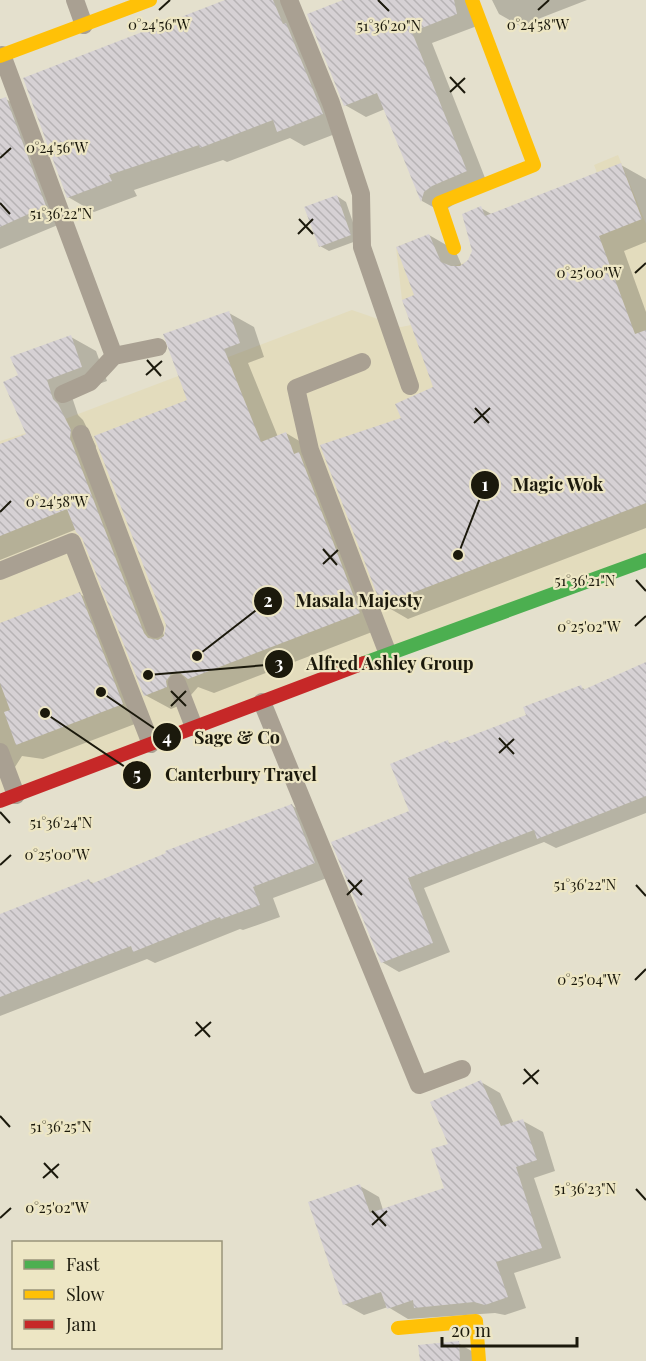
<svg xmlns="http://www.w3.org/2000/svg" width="646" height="1361" font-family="'Playfair Display',serif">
  <defs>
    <pattern id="building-back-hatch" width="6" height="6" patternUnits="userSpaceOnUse" patternTransform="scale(1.5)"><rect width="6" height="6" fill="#d6d1d4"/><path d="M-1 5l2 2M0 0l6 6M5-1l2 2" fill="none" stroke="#b7b3b5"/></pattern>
  </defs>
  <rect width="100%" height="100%" fill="#e4e0cd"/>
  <path fill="#e3dcbd" d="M618 155 646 224V560L0 793V441L36 430 352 310 401 327 411 325 402 300 396 247 427 235 441 271 611 208 594 165Z"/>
  <path fill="#0003" d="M229 0H292L348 129 304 146 290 138 227 162 223 160 134 190 137 196 94 212 68 197Z
    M347 0H478L477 26 432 43 487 183 442 212 422 201 385 109 366 117 345 105Z
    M492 0H587L520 26 499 14Z
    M6 99 28 112 65 222 0 249V101Z
    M621 165 646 179V242L624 251 646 312V528L408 619 382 604 403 419 435 388 416 296 429 235 455 250 462 266 470 261 474 251 481 208 493 215Z
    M337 196 346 202 359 240 329 251 320 246Z
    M229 313 254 327 264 357 248 363 278 437 286 433 311 448 385 627 214 693 198 687 191 695V701L171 709 145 695 84 537 77 529 0 560V446L28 435 20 375 71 337 96 351 107 381 71 394 78 415 83 420 96 446 95 453 165 638 189 401Z
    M80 594 105 609 148 719 43 759 22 756 15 767 0 773V625Z
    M646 666V813L556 848 544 842 424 888 450 952 399 972 382 962 411 812 448 742 452 744 528 716 581 687 586 690Z
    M291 805 312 817 335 875 273 898 280 917 243 930 240 929 155 963 147 959 0 1016V916L89 881 95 884Z
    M481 1082 500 1093 514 1124 523 1121 543 1132 555 1171 534 1178 561 1258 514 1273 526 1308 505 1315 495 1313 408 1319 388 1307 364 1315 344 1304 360 1186 379 1197 383 1210 446 1189 450 1145Z
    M458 1343 480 1356 481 1361H421Z"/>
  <path fill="url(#building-back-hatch)" d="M225 0H273L283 24 286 23 323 114 277 132 273 120 200 148 199 145 109 175 112 181 67 198 23 78Z
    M343 0H454L457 14 412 32 467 171 432 186 424 192 421 202 377 93 344 106 307 14Z
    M6 97 46 206 0 227V99Z
    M621 163 642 219 599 236 635 334 646 330V503L381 605 320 445 401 418 395 404 433 387 402 300 414 295 396 247 429 234 441 262 451 266H460L468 260 472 251 462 214 481 206 485 216Z
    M337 195 351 235 319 247 304 207Z
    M229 311 240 343 224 349 261 442 286 432 294 454 299 452 360 613 188 679 179 672 172 673 166 681 167 687 144 696 82 538 76 532 67 509 0 536V444L26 434 3 382 18 375 10 357 71 335 82 367 47 380 53 399 58 404 71 430 70 438 144 633 148 638 158 640 164 636 166 625 94 436 187 400 163 334Z
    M80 592 123 704 16 745 4 712 10 710 0 683V623Z
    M646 662V796L537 839 534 830 408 878 433 943 381 963 331 842 409 811 390 764 448 740 449 744 526 715 523 707 581 685 583 690Z
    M292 804 315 863 253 887 260 905 221 919 220 917 133 952 131 946 0 997V914L89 879 91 884 166 853 165 851Z
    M481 1080 501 1126 523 1119 537 1160 516 1167 542 1248 496 1262 508 1297 485 1305 474 1302 414 1308 413 1300 387 1309 381 1292 343 1305 308 1202 360 1184 370 1213 444 1188 431 1149 448 1144 430 1102Z
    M459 1341 460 1361H420L418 1345Z"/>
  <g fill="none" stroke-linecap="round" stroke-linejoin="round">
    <path stroke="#a9a092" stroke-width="18" d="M75 0 84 25
      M289 0 331 103 361 194 362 247 410 386
      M2 55 114 356 158 347
      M362 362 296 388 310 450 388 654
      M63 394 90 382 114 356
      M81 434 155 629
      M0 571 72 542 151 744
      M177 683 194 727
      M262 702 419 1085 462 1069
      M0 752 16 795"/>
    <path stroke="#4caf50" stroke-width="14" d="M364 663 646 560"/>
    <path stroke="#ffc107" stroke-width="14" d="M0 56 150 0
      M454 248 439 203 534 165 472 0
      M398 1328 476 1321 479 1361"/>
    <path stroke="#c62828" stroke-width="14" d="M0 801 364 663"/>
  </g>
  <path fill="none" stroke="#1b190c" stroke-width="2" d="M378 0 389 11M159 10 170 0M538 10 549 0M450 77 465 93M450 92 465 78M0 158 11 148M0 203 10 214M299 219 313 234M298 234 313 219M635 273 646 263M147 360 161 376M146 375 162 361M475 408 489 423M474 423 490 408M0 512 11 501M323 549 337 565M323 564 338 550M636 580 646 591M635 626 646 616M171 691 186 706M171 706 186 691M499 738 514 754M499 753 514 739M0 812 10 823M0 865 11 855M348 880 362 895M636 885 646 896M347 895 362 880M635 980 646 969M196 1022 210 1037M195 1036 211 1022M524 1069 538 1084M523 1084 539 1070M0 1116 10 1127M44 1163 58 1178M43 1178 59 1164M636 1189 646 1200M372 1211 386 1226M0 1218 11 1208M372 1225 387 1211"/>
  <g font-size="15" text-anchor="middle" fill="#1b190c" stroke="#ede6c4" stroke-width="4.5" stroke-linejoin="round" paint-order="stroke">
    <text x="159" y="30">0°24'56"W</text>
    <text x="538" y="30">0°24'58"W</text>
    <text x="389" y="31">51°36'20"N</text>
    <text x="57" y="153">0°24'56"W</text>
    <text x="61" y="219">51°36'22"N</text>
    <text x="589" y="278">0°25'00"W</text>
    <text x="57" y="507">0°24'58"W</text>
    <text x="585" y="586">51°36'21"N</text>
    <text x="589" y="632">0°25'02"W</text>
    <text x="61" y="828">51°36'24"N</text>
    <text x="57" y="860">0°25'00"W</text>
    <text x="585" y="890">51°36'22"N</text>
    <text x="589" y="985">0°25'04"W</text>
    <text x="61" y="1132">51°36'25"N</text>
    <text x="585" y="1194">51°36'23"N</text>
    <text x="57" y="1213">0°25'02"W</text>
  </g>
  <path fill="none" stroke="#1b190c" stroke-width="2" d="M458 555L485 485M197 656L268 601M148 675L279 664M101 692L167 737M45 713L137 775"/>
  <g fill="#1b190c" stroke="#ede6c4" stroke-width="2">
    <circle cx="458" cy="555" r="6"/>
    <circle cx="197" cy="656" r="6"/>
    <circle cx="148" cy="675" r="6"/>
    <circle cx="101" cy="692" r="6"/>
    <circle cx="45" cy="713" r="6"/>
    <circle cx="485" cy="485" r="15"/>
    <circle cx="268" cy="601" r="15"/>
    <circle cx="279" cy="664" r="15"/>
    <circle cx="167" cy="737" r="15"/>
    <circle cx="137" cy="775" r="15"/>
  </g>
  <g font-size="18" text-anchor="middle" font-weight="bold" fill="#fff">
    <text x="485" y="491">1</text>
    <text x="268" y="607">2</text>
    <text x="279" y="670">3</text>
    <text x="167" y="744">4</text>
    <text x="137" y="781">5</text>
  </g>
  <g font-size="18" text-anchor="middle" font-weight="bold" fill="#1b190c" stroke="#ede6c4" stroke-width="4.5" stroke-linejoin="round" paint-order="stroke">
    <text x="558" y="491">Magic Wok</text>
    <text x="359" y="607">Masala Majesty</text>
    <text x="390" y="670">Alfred Ashley Group</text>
    <text x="237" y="744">Sage &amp; Co</text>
    <text x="241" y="781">Canterbury Travel</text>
  </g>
  <rect x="12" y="1241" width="210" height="108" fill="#ede6c4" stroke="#99947a" stroke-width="1.5"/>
  <rect x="24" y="1260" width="30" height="9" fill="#4caf50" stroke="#99947a" stroke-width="1.5"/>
  <text x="66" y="1271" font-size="18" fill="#1b190c">Fast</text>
  <rect x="24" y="1290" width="30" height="9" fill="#ffc107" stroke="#99947a" stroke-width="1.5"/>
  <text x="66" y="1301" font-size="18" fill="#1b190c">Slow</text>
  <rect x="24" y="1320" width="30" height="9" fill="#c62828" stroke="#99947a" stroke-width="1.5"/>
  <text x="66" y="1331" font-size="18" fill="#1b190c">Jam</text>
  <path d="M442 1337v9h135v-9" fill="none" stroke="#1b190c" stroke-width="3"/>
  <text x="451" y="1337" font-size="18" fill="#1b190c" stroke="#ede6c4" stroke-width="4.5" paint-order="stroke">20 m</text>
</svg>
